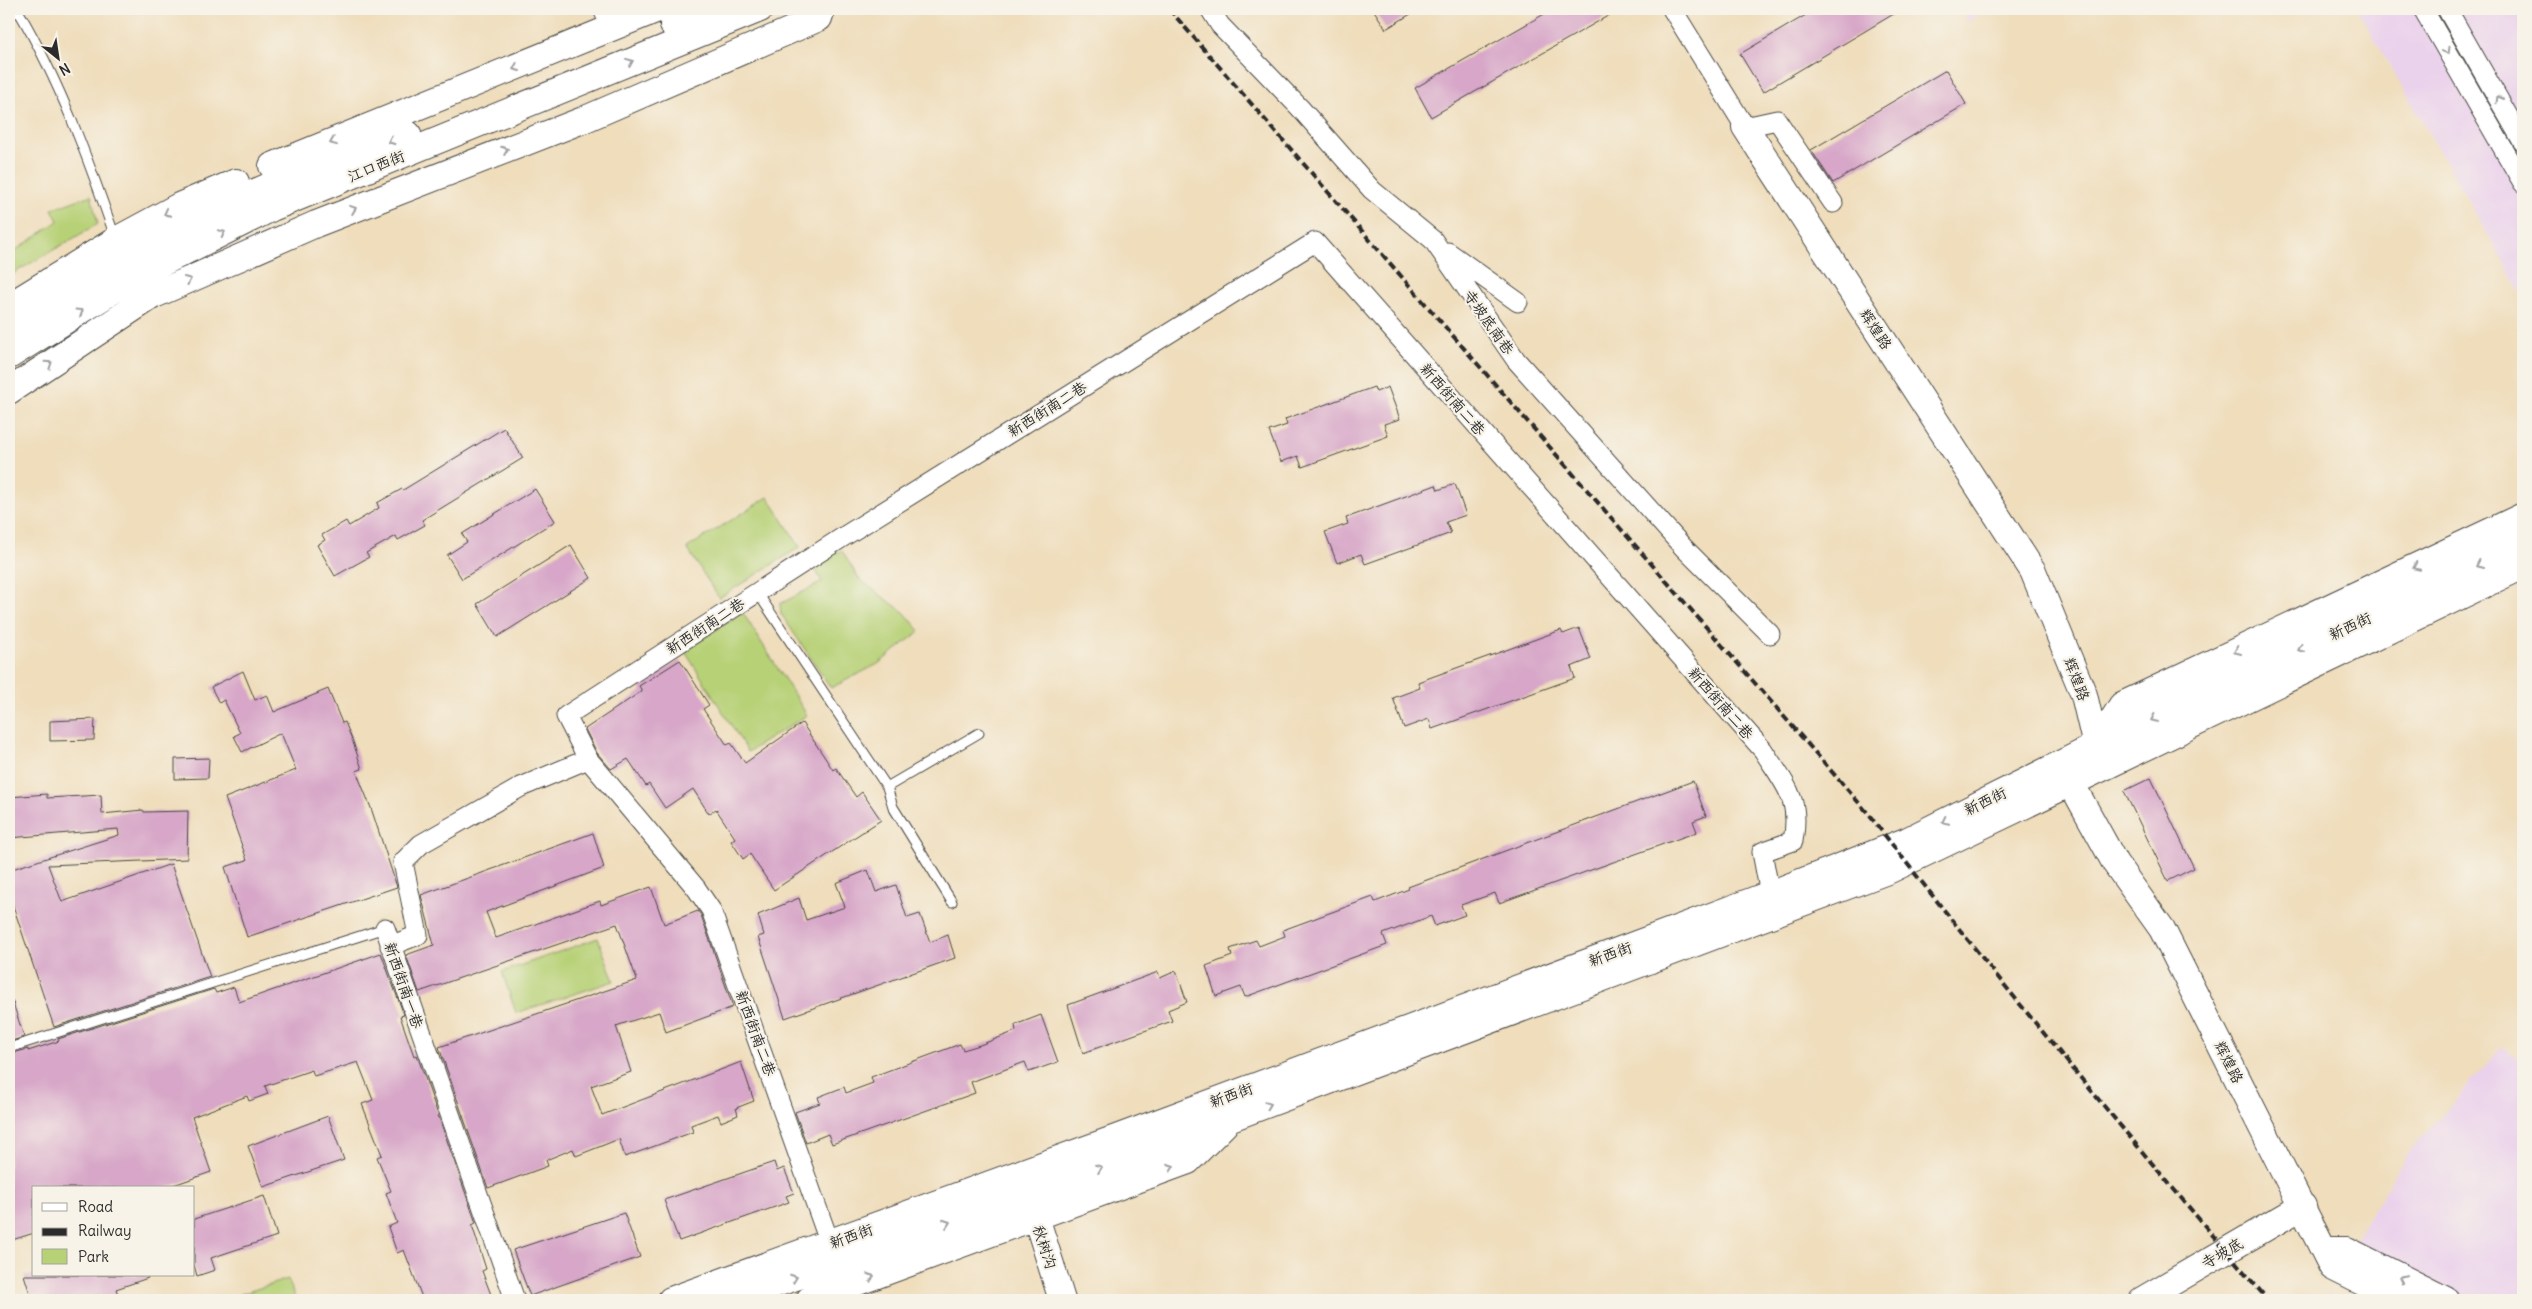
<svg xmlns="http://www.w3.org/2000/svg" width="2532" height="1309" font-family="Delius,'LXGW WenKai TC',sans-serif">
  <rect width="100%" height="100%" fill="#f7f3e8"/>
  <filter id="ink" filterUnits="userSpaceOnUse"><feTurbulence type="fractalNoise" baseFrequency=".02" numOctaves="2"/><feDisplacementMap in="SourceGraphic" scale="10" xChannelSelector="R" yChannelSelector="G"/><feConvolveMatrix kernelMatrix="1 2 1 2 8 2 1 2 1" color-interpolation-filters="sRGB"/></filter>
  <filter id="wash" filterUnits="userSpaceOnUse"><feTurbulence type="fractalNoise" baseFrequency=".0096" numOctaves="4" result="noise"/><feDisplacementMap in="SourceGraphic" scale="20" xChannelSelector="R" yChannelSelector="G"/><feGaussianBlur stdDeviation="1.12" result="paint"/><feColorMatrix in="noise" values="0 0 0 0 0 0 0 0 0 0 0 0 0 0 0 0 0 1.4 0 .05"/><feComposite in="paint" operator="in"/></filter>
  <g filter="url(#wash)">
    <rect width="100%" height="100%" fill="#efddbb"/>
    <path fill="#ead1ec" d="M1964 9H1988L1967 22Z
      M2357 9H2523V295Z
      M2502 1047 2523 1064V1300H2463L2352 1245 2407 1154Z"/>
    <path fill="#b7d177" stroke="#717e51" d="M91 195 98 224 9 276V255L58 221 52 209Z
      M768 497 800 547 719 598 687 548Z
      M842 551 859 579 905 613 920 631 878 664 831 688 781 614 780 604 822 582 815 569 826 555Z
      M743 613 807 715 748 752 684 650Z
      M598 938 614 981 516 1013 502 972Z
      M288 1279 296 1300H222Z"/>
    <g id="blocks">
      <path fill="#d7a6c8" d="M1373 9H1419L1386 29Z
        M1553 9H1620L1431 117 1415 88Z
        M1816 9H1902L1763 92 1740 54Z
        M1946 70 1966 104 1833 183 1811 150Z
        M1374 387 1376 392 1388 387 1400 419 1384 424 1388 436 1302 467 1298 456 1281 462 1269 431 1287 425 1285 419Z
        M504 428 523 458 422 520 425 525 398 540 396 536 366 553 369 557 335 576 317 545 325 540 322 535 346 521 349 526 379 508 377 503 402 489 403 490Z
        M1455 484 1466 515 1446 522 1451 533 1365 564 1361 554 1337 563 1325 532 1348 524 1346 518 1436 485 1438 490Z
        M535 489 555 521 462 579 447 555 467 542 462 534Z
        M571 545 591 578 497 637 477 604Z
        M1579 628 1591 659 1571 667 1575 678 1432 729 1429 719 1404 728 1393 698 1420 688 1418 682 1561 630 1563 634Z
        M680 660 709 705 703 709 727 745 731 743 745 763 802 723 833 770 836 768 856 797 862 792 881 820 774 890 750 854 743 859 731 841 735 838 716 809 709 814 693 789 665 808 649 784 646 786 628 759 611 769 597 753 585 729 642 691 639 686Z
        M243 671 255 700 267 695 274 712 328 689 342 723 345 722 353 742 362 769 356 771 371 808 397 887 247 937 225 867 247 860 225 798 296 770 281 733 242 752 234 736 240 733 224 700 219 703 211 687Z
        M95 719 94 740 50 741V721Z
        M209 758 208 778 175 779V759Z
        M2151 778 2194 868 2168 881 2124 791Z
        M1693 781 1706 816 1693 821 1697 832 1499 903 1495 893 1461 905 1465 915 1435 926 1431 916 1383 934 1387 945 1245 997 1241 987 1216 996 1206 966 1232 956 1230 949 1256 940 1259 946 1285 936 1283 930 1373 897 1375 902 1409 889 1408 887Z
        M47 794V798L101 795 102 814 143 810 144 812 188 811 187 859 48 865 62 902 171 864 210 977 54 1027 9 894V870L119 835 118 829 9 838V797Z
        M593 833 604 868 486 912 496 938 600 901 601 905 651 887 664 924 698 911 701 915 733 1007 666 1032 659 1012 616 1026 631 1072 591 1086 602 1115 741 1062 754 1101 736 1108 738 1115 721 1122 718 1115 691 1125 693 1132 625 1157 619 1139 576 1156 573 1149 546 1160 548 1166 488 1188 439 1047 637 980 617 924 419 992 406 955 434 945 421 895Z
        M868 870 876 892 896 885 907 918 920 914 930 942 948 935 955 958 785 1018 758 937 764 935 758 915 799 898 806 920 845 907 836 883Z
        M381 953 404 1015 400 1016 414 1056 417 1055 476 1223 472 1225 486 1269 482 1271 493 1300H423L404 1250 397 1253 388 1227 397 1223 386 1193 391 1191 377 1157 382 1155 362 1104 373 1100 358 1062 314 1076 312 1070 265 1086 268 1094 249 1101 247 1096 192 1117 211 1172 165 1188H34V1233L9 1241V1054L28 1049V1051L59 1041 58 1039 214 989 216 993 234 987 239 1002Z
        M1176 971 1187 1002 1168 1010 1172 1021 1083 1053 1068 1005 1158 972 1160 978Z
        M12 1000 24 1037 9 1042V1001Z
        M1041 1015 1058 1062 1029 1072 1025 1062 971 1082 975 1093 950 1102 832 1144 828 1134 806 1143 795 1112 820 1103 818 1097 844 1087 846 1093 873 1083 871 1077 960 1044 963 1050 980 1045 1016 1031 1015 1025Z
        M328 1116 344 1160 263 1187 248 1146Z
        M774 1162 777 1171 784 1168 794 1193 786 1196 789 1202 679 1241 664 1200Z
        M264 1196 277 1236 211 1258 215 1270 197 1276 194 1265V1219Z
        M624 1213 640 1257 530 1296 513 1250Z
        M24 1275H147L148 1278 116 1289 120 1300H100L99 1295 81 1300H32Z"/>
    </g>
  </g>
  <g filter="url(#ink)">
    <use href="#blocks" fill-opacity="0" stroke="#484641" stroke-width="1"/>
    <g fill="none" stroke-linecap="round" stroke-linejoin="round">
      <g stroke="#484641" stroke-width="11">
        <path id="lane" d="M9 14 19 12C60 82 89 161 115 237
          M757 592 887 787 979 733
          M887 787 893 807 952 902
          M9 1048 385 928"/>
      </g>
      <g stroke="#484641" stroke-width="21">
        <path id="street" d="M603 9 611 28
          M1210 9 1220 25 1300 108 1372 190 1433 240 1516 360 1683 547 1770 634
          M1672 9 1745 127 1777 120 1833 203
          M2423 9 2523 183
          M2447 9 2523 142
          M1448 252 1518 302
          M385 928 515 1300
          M390 946 418 935 403 862 421 844 521 787 588 759
          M830 1244 711 910 696 888 588 759 566 716 843 537 1315 242 1763 750C1785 785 1801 798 1793 841L1762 852 1770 894"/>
      </g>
      <g stroke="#484641" stroke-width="28">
        <path id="secondary" d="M673 25 711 9
          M1745 127 2033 571 2084 695 2096 746 2071 783 2115 863 2162 929 2332 1267 2398 1300
          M272 166 658 9
          M9 306 116 240 179 206 236 182
          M9 332C76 287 145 245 218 209 279 179 344 158 408 134
          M9 356 138 275 272 208 760 9
          M9 391 152 296 316 224 583 120 819 18 822 9
          M2096 746 2122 705 2523 516
          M1031 1201 1062 1300
          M2324 1250H2347L2446 1300
          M671 1300 1119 1137 1770 894 1908 840 2096 746 2523 544
          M731 1300 1029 1194 1890 870 2523 566
          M809 1300 1188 1161 1225 1124
          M2142 1300 2303 1206"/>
      </g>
      <use href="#lane" stroke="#fff" stroke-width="9"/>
      <use href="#street" stroke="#fff" stroke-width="19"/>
      <use href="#secondary" stroke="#fff" stroke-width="26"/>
      <path stroke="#2b2b2b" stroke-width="4" stroke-dasharray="8 4" stroke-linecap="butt" d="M1169 9 1866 811C1995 977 2131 1140 2268 1300"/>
    </g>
    <defs><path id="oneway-chevron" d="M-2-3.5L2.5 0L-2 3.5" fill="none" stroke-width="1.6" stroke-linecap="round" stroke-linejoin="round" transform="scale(1.25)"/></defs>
    <g stroke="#a0a0a0">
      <use href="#oneway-chevron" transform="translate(2447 51) rotate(60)"/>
      <use href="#oneway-chevron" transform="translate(630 62) rotate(-22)"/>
      <use href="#oneway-chevron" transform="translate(516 68) rotate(157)"/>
      <use href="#oneway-chevron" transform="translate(2499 99) rotate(-120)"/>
      <use href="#oneway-chevron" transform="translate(391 141) rotate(160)"/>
      <use href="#oneway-chevron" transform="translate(333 142) rotate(158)"/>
      <use href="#oneway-chevron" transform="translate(505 150) rotate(-21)"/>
      <use href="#oneway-chevron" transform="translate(353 209) rotate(-21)"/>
      <use href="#oneway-chevron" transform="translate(167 213) rotate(152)"/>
      <use href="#oneway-chevron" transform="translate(222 233) rotate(-26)"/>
      <use href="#oneway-chevron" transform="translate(188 280) rotate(-24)"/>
      <use href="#oneway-chevron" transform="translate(80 312) rotate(-32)"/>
      <use href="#oneway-chevron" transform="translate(49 364) rotate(-34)"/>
      <use href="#oneway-chevron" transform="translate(2479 565) rotate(155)"/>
      <use href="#oneway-chevron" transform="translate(2416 567) rotate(154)"/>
      <use href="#oneway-chevron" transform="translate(2301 649) rotate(155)"/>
      <use href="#oneway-chevron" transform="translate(2237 651) rotate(155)"/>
      <use href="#oneway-chevron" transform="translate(2154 719) rotate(155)"/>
      <use href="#oneway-chevron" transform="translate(1945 821) rotate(154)"/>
      <use href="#oneway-chevron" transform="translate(1268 1105) rotate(-21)"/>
      <use href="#oneway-chevron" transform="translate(1171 1167) rotate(-20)"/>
      <use href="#oneway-chevron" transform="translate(1099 1168) rotate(-21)"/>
      <use href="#oneway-chevron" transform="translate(947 1223) rotate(-20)"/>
      <use href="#oneway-chevron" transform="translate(871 1277) rotate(-20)"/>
      <use href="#oneway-chevron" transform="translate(794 1278) rotate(-20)"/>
      <use href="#oneway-chevron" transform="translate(2403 1278) rotate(-153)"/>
    </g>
  </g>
  <g text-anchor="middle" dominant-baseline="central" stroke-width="4.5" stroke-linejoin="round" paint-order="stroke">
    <g font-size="15" fill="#2b2b2b" stroke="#f7f3e8">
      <text transform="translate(376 166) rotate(-22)">江口西街</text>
      <text transform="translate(1489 322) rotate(55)">寺坡底南巷</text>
      <text transform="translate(1876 329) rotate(57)">辉煌路</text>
      <text transform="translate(1453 399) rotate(49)">新西街南二巷</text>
      <text transform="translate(1047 409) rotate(-32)">新西街南二巷</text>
      <text transform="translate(705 626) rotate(-33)">新西街南二巷</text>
      <text transform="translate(2350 626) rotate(-25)">新西街</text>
      <text transform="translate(2077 679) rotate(69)">辉煌路</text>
      <text transform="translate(1721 703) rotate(49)">新西街南二巷</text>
      <text transform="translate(1985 801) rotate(-26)">新西街</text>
      <text transform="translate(1610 954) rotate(-20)">新西街</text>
      <text transform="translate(404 985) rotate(71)">新西街南一巷</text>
      <text transform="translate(756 1033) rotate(70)">新西街南二巷</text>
      <text transform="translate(2229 1062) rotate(63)">辉煌路</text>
      <text transform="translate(1231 1095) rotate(-20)">新西街</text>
      <text transform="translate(851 1236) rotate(-20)">新西街</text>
      <text transform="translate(1045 1247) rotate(72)">秋树沟</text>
      <text transform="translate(2222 1253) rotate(-30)">寺坡底</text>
    </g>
  </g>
  <rect width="2532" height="1309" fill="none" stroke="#f7f3e8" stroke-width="30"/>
  <rect x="32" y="1186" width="162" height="90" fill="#f7f3e8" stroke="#a5a39c"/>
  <rect x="42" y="1203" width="25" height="8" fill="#ffffff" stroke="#a5a39c"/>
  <text x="78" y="1212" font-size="15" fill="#2b2b2b">Road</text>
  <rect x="42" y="1228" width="25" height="8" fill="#2b2b2b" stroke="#a5a39c"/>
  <text x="78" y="1236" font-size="15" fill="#2b2b2b">Railway</text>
  <rect x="42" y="1249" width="25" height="15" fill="#b7d177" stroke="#a5a39c"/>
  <text x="78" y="1262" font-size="15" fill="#2b2b2b">Park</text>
  <g transform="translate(58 58) rotate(150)" stroke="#f7f3e8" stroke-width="4" paint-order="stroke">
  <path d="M0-4L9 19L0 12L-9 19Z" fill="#2b2b2b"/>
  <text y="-8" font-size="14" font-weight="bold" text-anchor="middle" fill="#2b2b2b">N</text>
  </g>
</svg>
